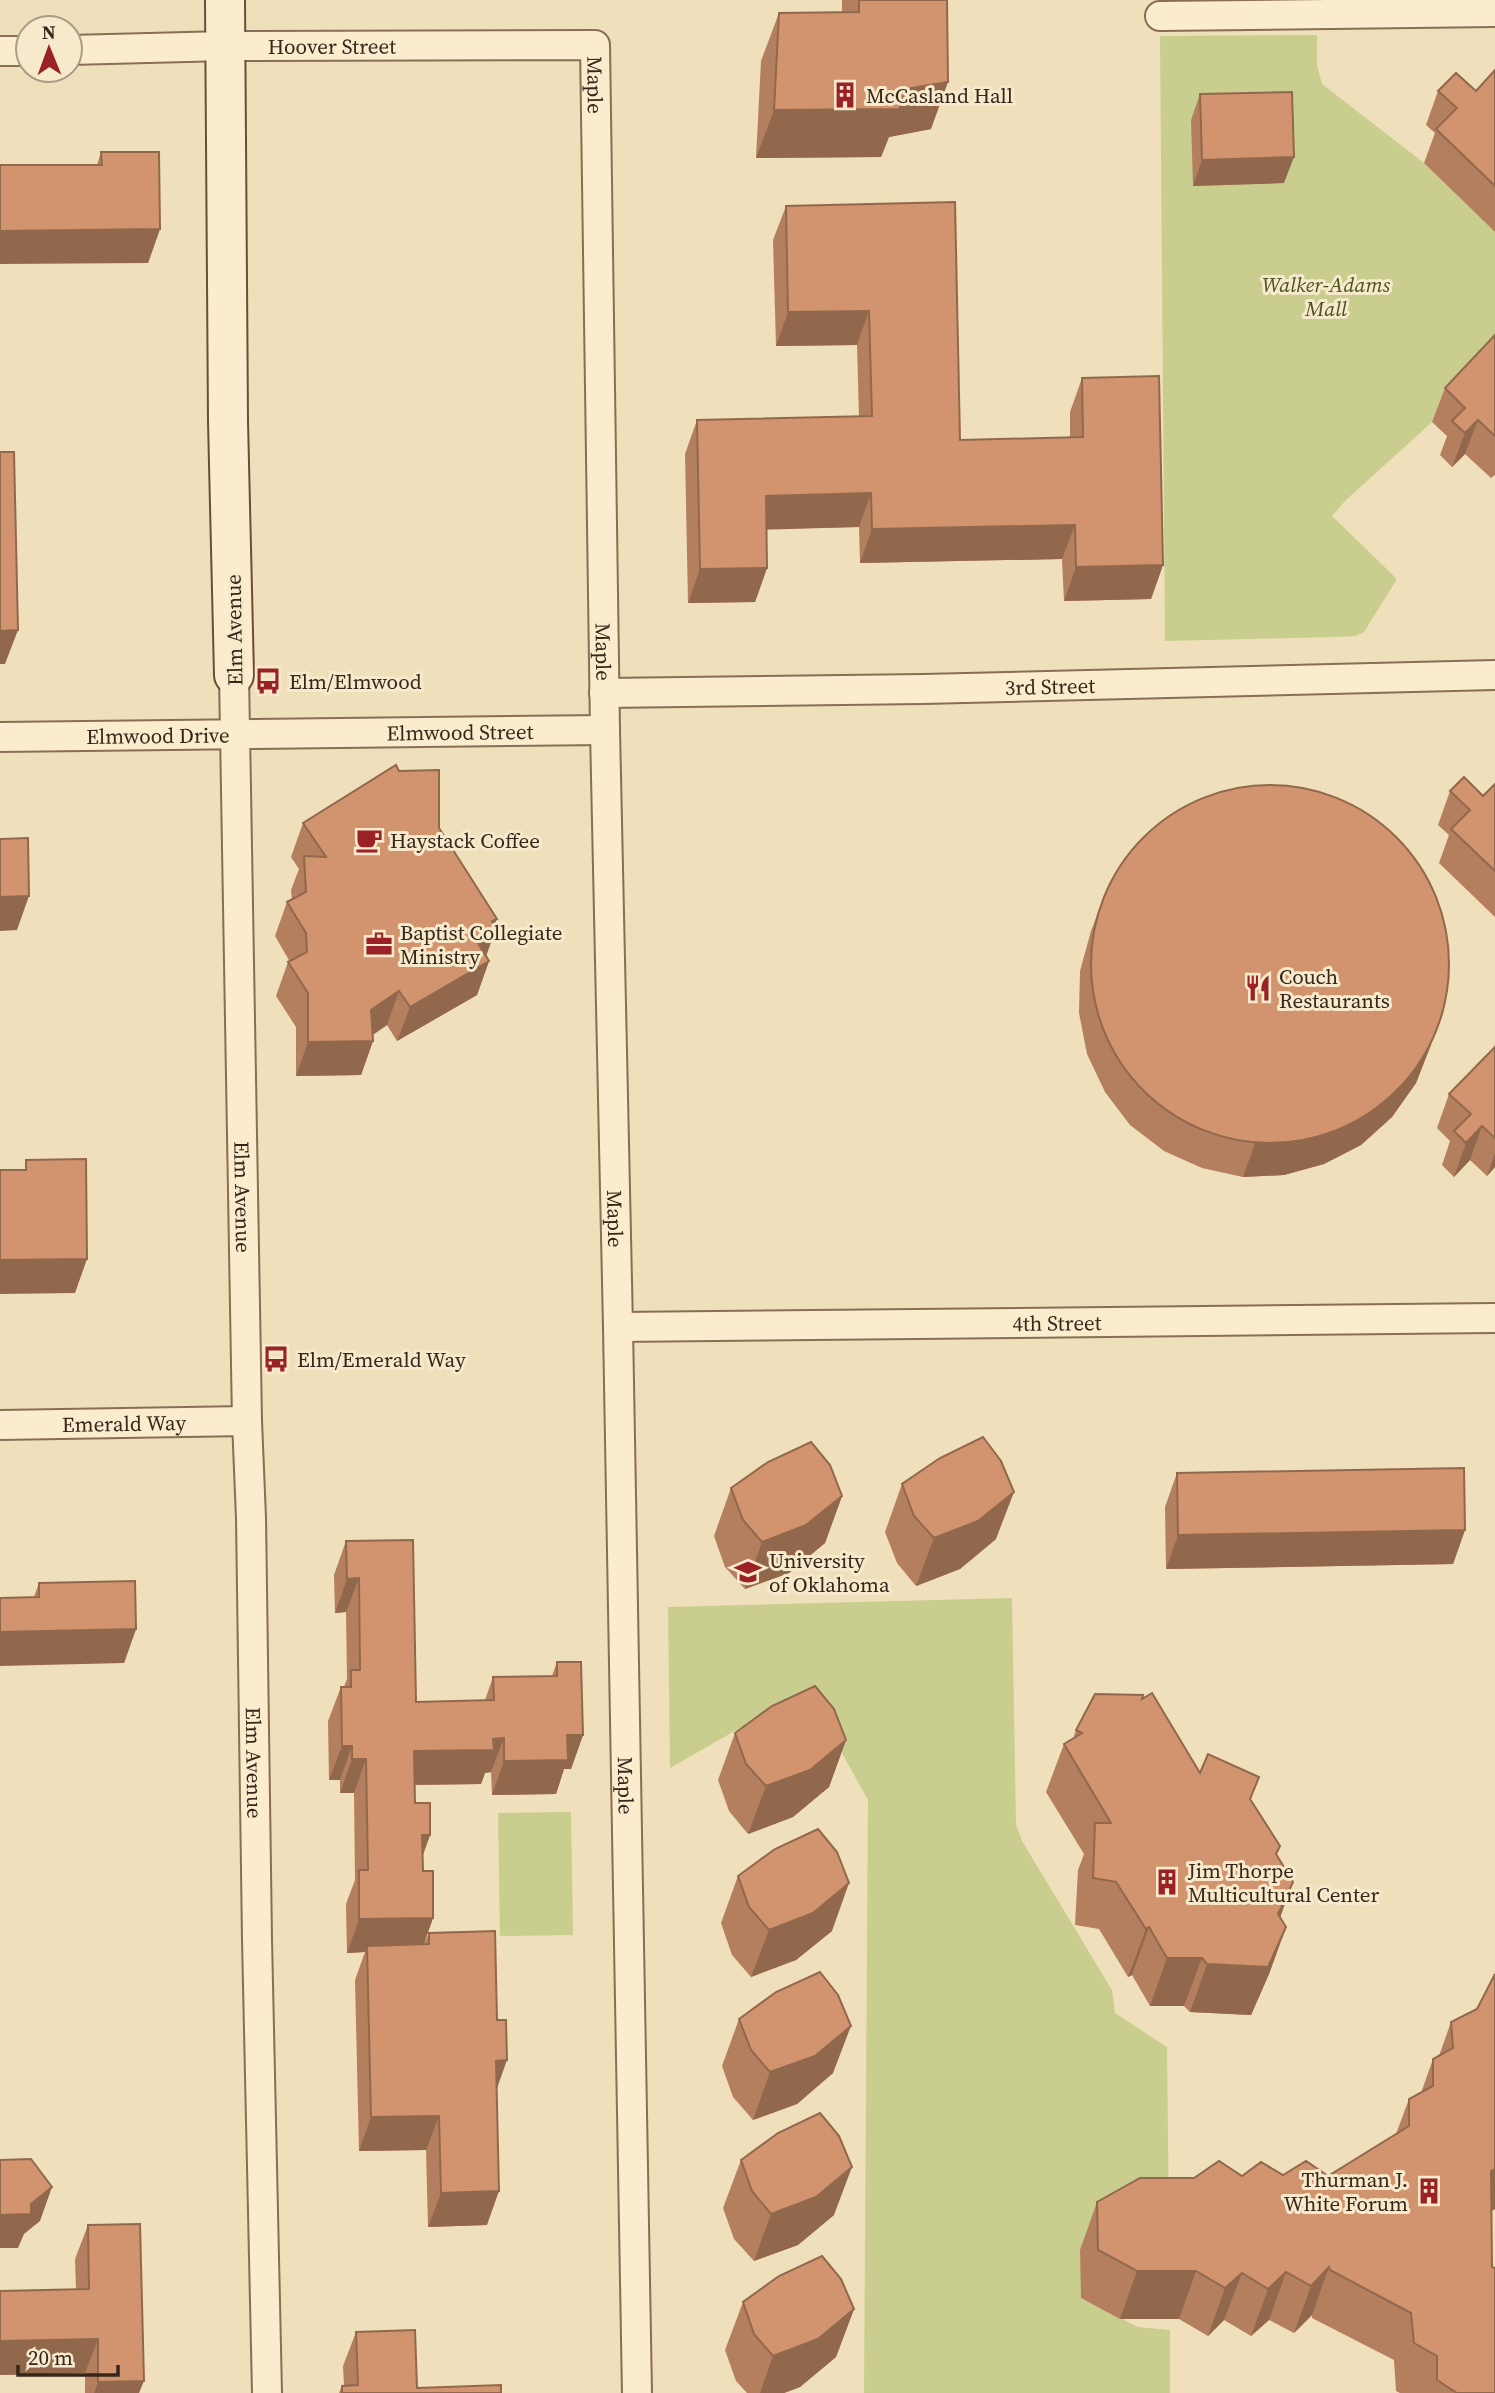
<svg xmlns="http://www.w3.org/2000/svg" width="1495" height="2393" font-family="'Source Serif 4',serif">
  <rect width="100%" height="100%" fill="#f0dfbb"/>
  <path fill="#c9ce8f" d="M1317 35V65L1322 84 1424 163 1495 232V356L1430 424 1346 500 1332 516 1397 579 1364 632 1356 636 1336 637 1165 641 1160 36Z
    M1012 1598 1016 1824 1022 1841 1112 1990 1115 2013 1167 2047 1169 2226 1081 2298 1138 2327 1170 2330V2393H864L868 1800 822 1717 754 1720 670 1768 668 1607Z
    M571 1812 573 1935 500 1936 498 1813Z"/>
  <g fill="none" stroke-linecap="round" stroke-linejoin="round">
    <g stroke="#886e54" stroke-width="32">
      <g id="street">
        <path d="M1160 16 1495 12"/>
        <path id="s1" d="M70 50 226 46 595 45 605 730 618 1327 637 2393"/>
        <path d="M0 51H28"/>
        <path id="s2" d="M234 675 247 1421 251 1518 257 1939 267 2393"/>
        <path id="s3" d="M604 693 923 689 1495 675"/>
        <path id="s4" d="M0 737 605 730"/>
        <path id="s5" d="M618 1327 1495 1318"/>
        <path id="s6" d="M0 1425 247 1421"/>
      </g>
    </g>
    <g stroke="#694f38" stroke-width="42">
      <path id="secondary" d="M225 0 228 421 234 675"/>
    </g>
    <use href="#street" stroke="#fbecce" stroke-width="28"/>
    <use href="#secondary" stroke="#fbecce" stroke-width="38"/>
  </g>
  <path fill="#b47f5f" d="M842 0H947L931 129 889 137 881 157 756 158 761 61 779 13 842 12Z
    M1495 70V232L1424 163 1435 133 1426 125 1438 91H1476Z
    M1200 94 1284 183 1193 186 1191 120Z
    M101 152 160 229 148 263 97 165Z
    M955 202 960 440 1070 438V412L1082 378 1163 565 1151 599 1064 601 1062 559 860 563 859 527 767 529V568L755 602 688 603 685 454 697 420 859 417 857 345 776 346 773 240 786 206Z
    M1495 335V475L1491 478 1465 454 1452 467 1440 455 1447 436 1432 422 1445 388Z
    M399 771 439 828 496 928 486 956 489 961 477 995 397 1041 387 1025 373 1035V1041L361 1075 296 1076V1027L276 996 288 962H290L275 936 287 902 292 900 291 890 299 869 291 857 303 823Z
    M1495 784V917L1439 863 1449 835 1438 825 1450 791 1483 796Z
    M1104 897 1431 1045 1416 1083 1392 1117 1361 1145 1324 1164 1284 1175 1243 1177 1202 1168 1164 1151 1130 1125 1105 1092 1087 1054 1079 1013 1080 971 1091 931Z
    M1495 1047V1167L1487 1176 1470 1160 1454 1177 1442 1165 1450 1141 1437 1128 1449 1094Z
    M1177 1473 1465 1530 1453 1564 1166 1569 1165 1507Z
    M902 1484 996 1539 960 1569 916 1586 897 1563 885 1532Z
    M731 1488 842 1496 825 1543 789 1573 745 1589 725 1567 714 1536Z
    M346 1541 416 1702 485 1700 493 1677 552 1676 557 1662 583 1735 571 1769H564L556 1794 492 1795 491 1772 485 1773 481 1784 415 1785V1803L430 1835 422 1857 423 1871 433 1918 424 1944 429 1933 497 2090 487 2225 428 2227 426 2150 359 2151 355 1980 365 1952 347 1953 346 1904 355 1880 354 1793H340V1780H329L328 1721 341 1687H344L347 1679 346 1612 335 1613 334 1575Z
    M39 1583 136 1629 124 1663 34 1597Z
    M1142 1699 1200 1773 1251 1800 1277 1856 1280 1917 1286 1927 1269 1974 1251 2015 1190 2012 1184 2006H1150L1132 1975 1128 1977 1099 1929 1075 1925 1078 1870 1084 1854 1046 1792 1064 1744 1073 1739 1076 1730Z
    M735 1733 846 1740 829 1787 793 1817 748 1834 729 1811 718 1780Z
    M738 1876 832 1931 796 1960 751 1977 732 1955 721 1923Z
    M1495 1974V2209L1491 2211 1495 2393H1400L1396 2391 1394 2360 1312 2318V2315L1294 2333 1269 2320 1251 2336 1224 2320 1208 2336 1179 2319H1120L1081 2298 1080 2250 1097 2202 1194 2178 1283 2175 1328 2176 1396 2134 1409 2099 1421 2093 1433 2059 1439 2056 1451 2022 1477 2009Z
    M739 2019 833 2073 797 2104 753 2120 733 2097 722 2066Z
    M741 2160 834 2215 798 2245 754 2261 734 2239 723 2208Z
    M88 2225 139 2393H85V2373L0 2375V2291L76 2290 75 2259Z
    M743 2302 854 2309 836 2357 800 2387 784 2393H747L736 2381 725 2350Z
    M356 2332 417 2388 501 2393H339L342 2386H344L343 2366Z"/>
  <path fill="#92684d" d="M948 82 931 129 889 137 881 157 756 158 774 110Z
    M1294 157 1284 183 1193 186 1202 160Z
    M160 229 148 263 0 264V231Z
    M869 311 857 345 776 346 788 312Z
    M1478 420 1465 454 1452 467 1465 433Z
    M871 493 859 527 753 530 766 496Z
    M1075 525 1062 559 860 563 872 529Z
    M1163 565 1151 599 1064 601 1076 567Z
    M767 568 755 602 688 603 700 569Z
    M18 630 5 664H0V631Z
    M29 896 17 930 0 931V897Z
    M497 919 492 930 496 928 484 962 476 940 492 921Z
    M489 961 477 995 397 1041 410 1007Z
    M399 991 387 1025 363 1041H373L361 1075 296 1076 308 1042 371 1010Z
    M1444 1011 1416 1083 1392 1117 1361 1145 1324 1164 1284 1175 1243 1177 1255 1143Z
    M1482 1126 1470 1160 1454 1177 1466 1143Z
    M1495 1153V1167L1487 1176Z
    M87 1259 75 1293 0 1294V1260Z
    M1014 1492 996 1539 960 1569 916 1586 934 1538Z
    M842 1496 825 1543 789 1573 745 1589 762 1542Z
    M1465 1530 1453 1564 1166 1569 1178 1535Z
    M359 1578 346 1612 335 1613 347 1579Z
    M136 1629 124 1663 0 1666V1632Z
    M567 1735H583L571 1769H564L556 1794 492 1795 504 1761Z
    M504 1738 491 1772 485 1773 481 1784 402 1785 414 1751 493 1739Z
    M846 1740 829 1787 793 1817 748 1834 766 1786Z
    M342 1746H352L340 1780H329Z
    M352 1759H366L354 1793H340Z
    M422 1835H430L418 1869Z
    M1293 1882 1276 1929 1278 1914Z
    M849 1883 832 1931 796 1960 751 1977 769 1930Z
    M433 1918 421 1952 367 1946 365 1952 347 1953 359 1919Z
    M1149 1927 1132 1975 1128 1977 1146 1929Z
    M1286 1927 1269 1974 1251 2015 1190 2012 1207 1964Z
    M1167 1958H1202L1184 2006H1150Z
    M851 2026 833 2073 797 2104 753 2120 770 2072Z
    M507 2060 495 2094 496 2061Z
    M439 2116 426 2150 359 2151 371 2117Z
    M852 2167 834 2215 798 2245 754 2261 771 2214Z
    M1495 2169V2209L1474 2219 1491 2171Z
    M52 2187 40 2221 24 2234 18 2248H0V2215L31 2204Z
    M499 2191 487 2225 428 2227 441 2193Z
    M1329 2267 1312 2315 1294 2333 1311 2286Z
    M1137 2271H1196L1179 2319H1120Z
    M1286 2272 1269 2320 1251 2336 1268 2289Z
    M1242 2273 1224 2320 1208 2336 1225 2288Z
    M854 2309 836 2357 800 2387 784 2393H760L773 2356Z
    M98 2339 85 2373 0 2375V2341Z
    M144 2381 139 2393H94L98 2382Z"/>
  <path fill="#d1946e" stroke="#92684d" stroke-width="2" d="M859 0H947L948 82 906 89 899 109 774 110 779 13 859 12Z
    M1495 70V186L1436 129 1457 108 1438 91 1456 73 1476 91Z
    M1292 92 1294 157 1202 160 1200 94Z
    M101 152H159L160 229 0 231V165H102Z
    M955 202 960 440 1083 437 1082 378 1159 376 1163 565 1076 567 1075 525 872 529 871 493 766 496 767 568 700 569 697 420 872 416 869 311 788 312 786 206Z
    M1495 335V436L1478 420 1465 433 1452 421 1465 408 1445 388Z
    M0 452H14L18 630 0 631Z
    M396 765 399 771 439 770V828L497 919 492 921 496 928 476 940 489 961 410 1007 399 991 371 1010 373 1041 308 1042V993L288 962 307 952 306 933 287 902 306 892 304 856 326 857 303 823Z
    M1464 777 1483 796 1495 784V871L1451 829 1470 810 1450 791Z
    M1091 964a179 179 0 1 1 358 0a179 179 0 1 1-358 0Z
    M28 838 29 896 0 897V839Z
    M1495 1047V1138L1482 1126 1466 1143 1454 1131 1471 1114 1449 1094Z
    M86 1159 87 1259 0 1260V1170H26V1160Z
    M983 1437 1001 1461 1014 1492 978 1521 934 1538 914 1516 902 1484 940 1458Z
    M811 1442 830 1465 842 1496 806 1525 762 1542 743 1520 731 1488 768 1462Z
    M1464 1468 1465 1530 1178 1535 1177 1473Z
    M413 1540 416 1702 494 1700 493 1677 557 1676V1662H581L583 1735H567L568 1760 504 1761V1738L493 1739 494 1750 414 1751 415 1803H430V1835H422L423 1871H433V1918L359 1919V1870H368L366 1759H352V1746H342L341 1687H351V1670H360L359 1578 347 1579 346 1541Z
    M135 1581 136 1629 0 1632V1598L39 1597V1583Z
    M815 1686 834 1709 846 1740 810 1770 766 1786 746 1764 735 1733 772 1706Z
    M1152 1693 1200 1773 1208 1754 1259 1777 1250 1799 1280 1846 1276 1854 1293 1882 1278 1914 1286 1927 1268 1967 1207 1964 1202 1958H1167L1149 1927 1146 1929 1116 1882 1093 1878 1095 1823H1111L1064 1744 1082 1733 1076 1730 1095 1694 1143 1695 1142 1699Z
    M818 1829 837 1852 849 1883 813 1913 769 1930 749 1907 738 1876 775 1849Z
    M495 1931 497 2020H506L507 2060 496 2061 499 2191 441 2193 439 2116 371 2117 367 1946 429 1944V1933Z
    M820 1972 838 1995 851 2026 815 2056 770 2072 751 2050 739 2019 776 1992Z
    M1495 1974V2169L1491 2171 1492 2267 1495 2268V2393H1457L1437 2380V2356L1414 2343 1411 2313 1330 2270 1329 2267 1311 2286 1286 2272 1268 2289 1242 2273 1225 2288 1196 2271H1137L1098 2250 1097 2202 1140 2178H1194L1219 2161 1242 2176 1261 2162 1283 2175 1306 2161 1328 2176 1409 2126V2099L1433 2086V2059L1453 2048 1451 2022 1477 2009Z
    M820 2113 839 2136 852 2167 816 2197 771 2214 752 2191 741 2160 778 2133Z
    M31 2159 52 2187 31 2204V2214L0 2215V2160Z
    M140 2224 144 2381 98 2382V2339L0 2341V2291L89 2289 88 2225Z
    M822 2256 841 2279 854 2309 818 2339 773 2356 754 2334 743 2302 779 2276Z
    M415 2330 417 2388 501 2385V2393H342V2386L358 2385 356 2332Z"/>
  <defs>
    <g id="building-bare" transform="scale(2.1)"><path d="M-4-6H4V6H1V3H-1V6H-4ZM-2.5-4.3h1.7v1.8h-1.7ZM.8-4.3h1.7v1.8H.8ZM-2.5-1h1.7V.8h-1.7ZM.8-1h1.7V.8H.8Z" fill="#9a2125" stroke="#f7e9cb" stroke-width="2.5" paint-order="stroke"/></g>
    <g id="bus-bare" transform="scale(2.1)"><path d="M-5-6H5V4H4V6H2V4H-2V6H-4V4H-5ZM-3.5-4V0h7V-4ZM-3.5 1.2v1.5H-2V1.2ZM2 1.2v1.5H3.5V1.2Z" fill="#9a2125" stroke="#f7e9cb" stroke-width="2.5" paint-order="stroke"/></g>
    <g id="cafe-bare" transform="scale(2.1)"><path d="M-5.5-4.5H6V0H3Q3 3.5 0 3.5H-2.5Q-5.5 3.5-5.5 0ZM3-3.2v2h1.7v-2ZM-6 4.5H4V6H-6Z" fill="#9a2125" stroke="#f7e9cb" stroke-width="2.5" paint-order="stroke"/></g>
    <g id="office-bare" transform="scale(2.1)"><path d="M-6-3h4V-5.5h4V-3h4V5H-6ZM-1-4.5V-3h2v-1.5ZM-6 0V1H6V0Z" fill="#9a2125" stroke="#f7e9cb" stroke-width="2.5" paint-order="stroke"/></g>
    <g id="restaurant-bare" transform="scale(2.1)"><path d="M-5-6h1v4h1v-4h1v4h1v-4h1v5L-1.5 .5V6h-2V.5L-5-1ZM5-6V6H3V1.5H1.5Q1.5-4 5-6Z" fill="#9a2125" stroke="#f7e9cb" stroke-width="2.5" paint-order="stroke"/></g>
    <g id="university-bare" transform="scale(2.1)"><path d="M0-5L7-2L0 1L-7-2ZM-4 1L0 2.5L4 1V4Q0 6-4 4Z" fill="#9a2125" stroke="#f7e9cb" stroke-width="2.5" paint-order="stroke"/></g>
  </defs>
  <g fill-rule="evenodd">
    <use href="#building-bare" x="845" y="95"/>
    <use href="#bus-bare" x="268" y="681"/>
    <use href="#cafe-bare" x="369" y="840"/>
    <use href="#office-bare" x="379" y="944"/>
    <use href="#restaurant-bare" x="1258" y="988"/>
    <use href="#bus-bare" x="276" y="1359"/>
    <use href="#university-bare" x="748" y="1572"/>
    <use href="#building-bare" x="1167" y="1882"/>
    <use href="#building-bare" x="1429" y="2191"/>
  </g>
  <g text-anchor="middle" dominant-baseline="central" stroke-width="6" stroke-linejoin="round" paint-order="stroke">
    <g font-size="21" fill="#36271a" stroke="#f7e9cb">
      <text stroke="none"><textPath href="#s1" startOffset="262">Hoover Street</textPath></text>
      <text stroke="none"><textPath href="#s1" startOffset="565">Maple</textPath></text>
      <text transform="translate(234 630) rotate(-91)">Elm Avenue</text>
      <text stroke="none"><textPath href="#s1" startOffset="1132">Maple</textPath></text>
      <text stroke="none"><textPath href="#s3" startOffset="446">3rd Street</textPath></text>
      <text stroke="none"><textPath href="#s4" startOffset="460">Elmwood Street</textPath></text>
      <text stroke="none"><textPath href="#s4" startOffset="158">Elmwood Drive</textPath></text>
      <text stroke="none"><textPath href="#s2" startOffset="522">Elm Avenue</textPath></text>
      <text stroke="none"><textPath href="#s1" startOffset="1699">Maple</textPath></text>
      <text stroke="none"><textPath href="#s5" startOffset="439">4th Street</textPath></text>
      <text stroke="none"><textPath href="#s6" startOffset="124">Emerald Way</textPath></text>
      <text stroke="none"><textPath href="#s2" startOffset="1088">Elm Avenue</textPath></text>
      <text stroke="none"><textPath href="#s1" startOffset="2266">Maple</textPath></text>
    </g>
    <g font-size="21" fill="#36271a" stroke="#f7e9cb" text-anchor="start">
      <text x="866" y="95">McCasland Hall</text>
      <text x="289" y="681">Elm/Elmwood</text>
      <text x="390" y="840">Haystack Coffee</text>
      <text x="400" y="932">Baptist Collegiate<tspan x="400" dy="24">Ministry</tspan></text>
      <text x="1279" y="976">Couch<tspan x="1279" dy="24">Restaurants</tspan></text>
      <text x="297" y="1359">Elm/Emerald Way</text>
      <text x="769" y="1560">University<tspan x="769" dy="24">of Oklahoma</tspan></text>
      <text x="1188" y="1870">Jim Thorpe<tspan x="1188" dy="24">Multicultural Center</tspan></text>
      <text x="1408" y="2179" text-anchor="end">Thurman J.<tspan x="1408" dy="24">White Forum</tspan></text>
    </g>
    <g font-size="21" font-style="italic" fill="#48541f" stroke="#f7e9cb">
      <text x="1326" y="284">Walker-Adams<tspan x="1326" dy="24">Mall</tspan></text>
    </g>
  </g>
  <g transform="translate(49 49) rotate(359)"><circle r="33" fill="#f7e9cb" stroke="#aa9b84" stroke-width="2"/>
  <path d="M0-5L12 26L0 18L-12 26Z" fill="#9a2125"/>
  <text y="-10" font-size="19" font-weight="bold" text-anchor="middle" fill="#36271a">N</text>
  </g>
  <path d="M18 2365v10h100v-10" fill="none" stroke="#36271a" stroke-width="3.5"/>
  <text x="28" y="2365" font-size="21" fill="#36271a" stroke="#f7e9cb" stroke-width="5" paint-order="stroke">20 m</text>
</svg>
